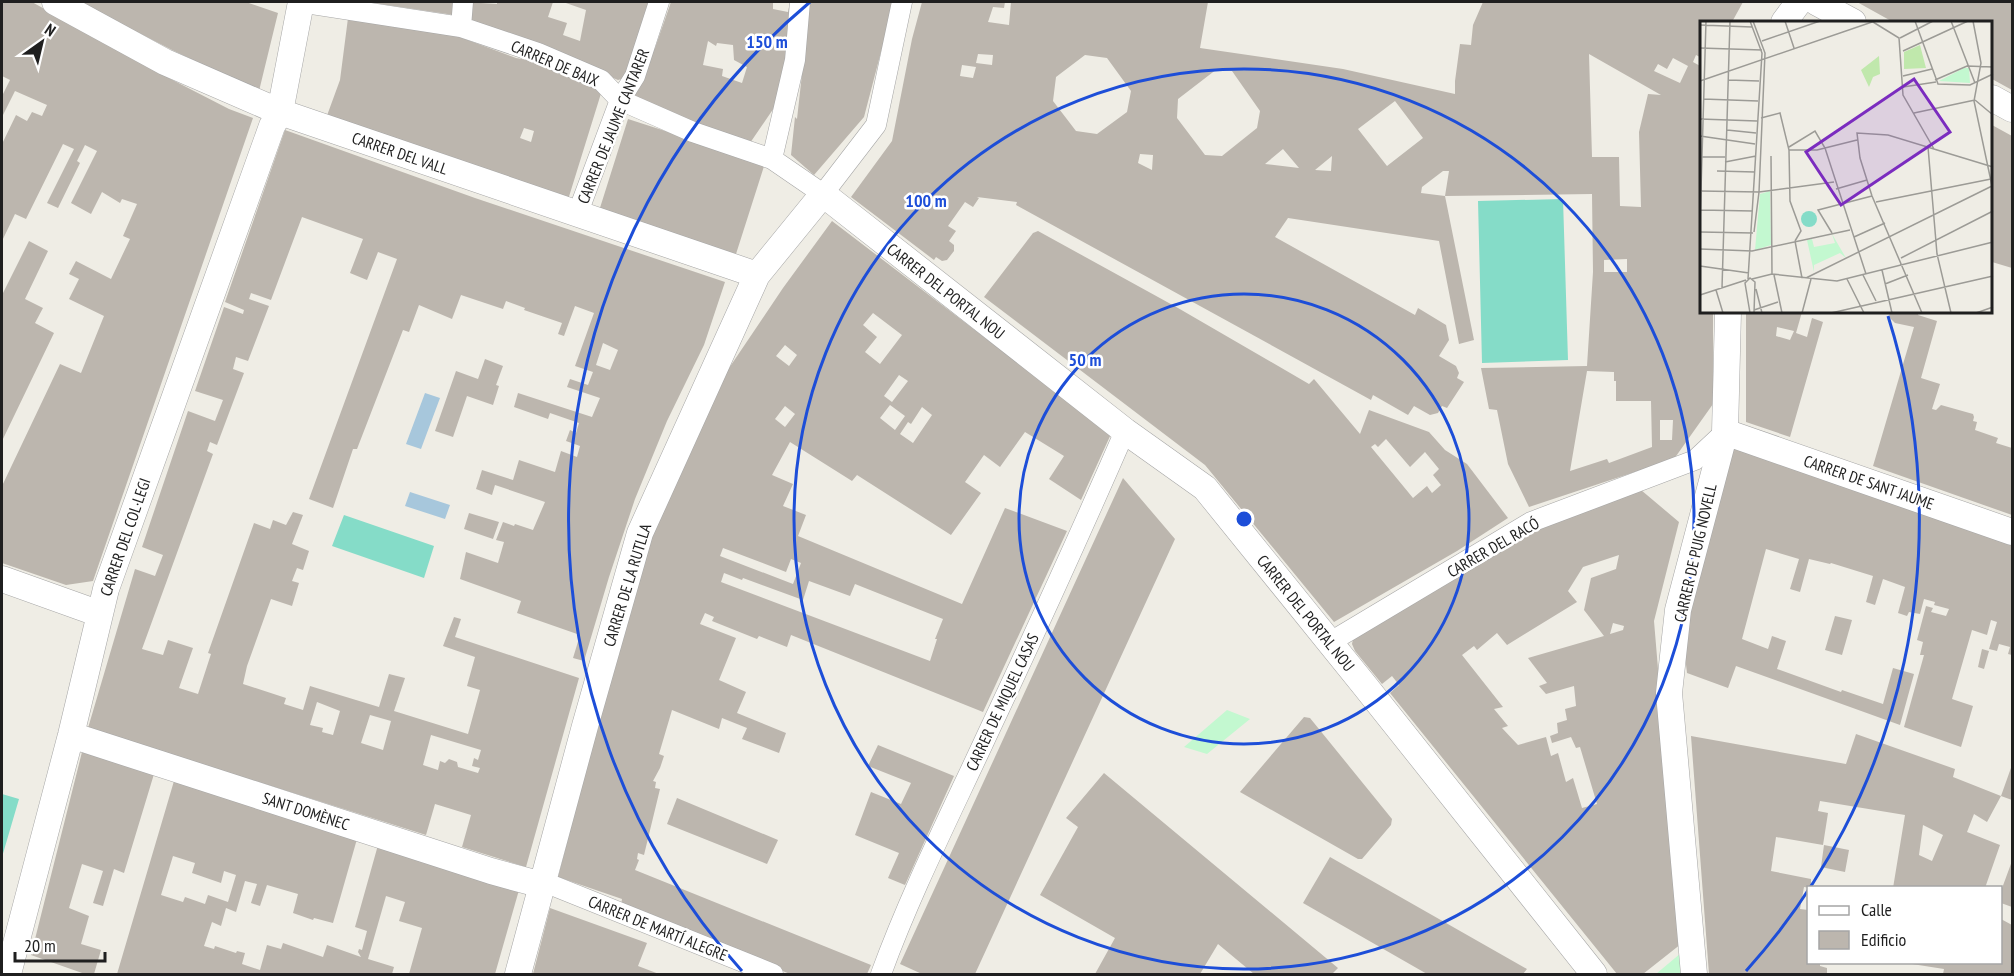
<svg xmlns="http://www.w3.org/2000/svg" width="2014" height="976" font-family="'PT Sans Narrow',sans-serif">
  <rect width="100%" height="100%" fill="#efede5"/>
  <path fill="#c3f8d0" d="M1227 710 1250 719 1207 754 1184 747Z
    M1681 953 1683 974H1656Z"/>
  <path fill="#85dcc8" d="M1563 199 1568 360 1482 363 1478 201Z
    M344 515 434 546 424 578 332 546Z
    M2 794 19 799 2 857Z"/>
  <path fill="#a7c7dc" d="M425 393 440 398 421 449 406 444Z
    M410 492 450 505 445 519 405 506Z"/>
  <path fill="#bcb6ae" fill-rule="evenodd" d="M2 2H32L159 73 229 109 253 118 93 581 66 585 2 563V486L60 364 81 373 104 316 69 299 79 279 69 274 76 261 111 279 130 239 123 236 137 204 122 199 120 203 102 192 91 214 71 203 97 151 85 145 77 161 80 163 58 208 47 203 74 149 63 144 26 219 15 214 2 241V144L16 115 27 121 32 112 42 116 47 105 15 91 2 117V96L10 80 2 76Z
    M79 2H246L278 13 259 91 172 50Z
    M367 2H456L454 15Z
    M465 2 497 4V2H553L548 17 567 23 563 35 580 41 586 10 563 2H653L631 76 618 80 521 39 466 19Z
    M671 2H773V9L788 12 790 2H798L780 99 750 143 633 99 648 61 655 48ZM708 41 716 46 717 43 733 45 734 60 747 67 742 83 722 76 723 69 703 65Z
    M810 2H894L864 117 814 175 791 155 795 117 797 119Z
    M922 2H1005L1004 8 993 7 988 22 1009 25 1011 2H1208L1200 48 1343 69 1455 94V81L1460 44 1471 45 1473 25 1483 2H1743L1732 22H1702V58L1696 55 1693 62 1702 67V312H1713V404L1674 459 1529 507 1508 464 1497 410 1489 409 1481 368 1587 366 1593 272 1592 194 1445 196 1449 171H1443L1422 187 1421 193 1445 196 1474 340 1459 344 1439 241 1288 218 1275 237 1415 315 1418 308 1446 325 1449 340 1439 356 1456 366 1459 373 1457 378 1464 382 1447 408 1442 406 1438 413 1430 415 1414 406 1408 415 1373 395 1371 400 1016 205 1017 202 977 197 979 198 973 207 965 202 948 226 956 231 949 241 954 245V251L947 260 942 261 936 257 934 260 851 197 892 141 912 39ZM978 54 993 55 992 65 976 63ZM1589 54 1661 95 1648 94 1639 132 1641 207 1620 206 1619 157H1592ZM1085 55 1107 58 1131 91 1127 112 1097 134 1076 131 1053 101 1056 77ZM1673 58 1688 66 1680 83 1654 71 1658 64 1667 69ZM962 65 976 67 973 78 960 76ZM1217 69 1232 71 1260 111 1257 128 1222 156 1205 155 1177 118 1178 99ZM1395 101 1423 138 1387 166 1358 129ZM1283 149 1299 168 1265 164ZM1140 154 1153 155 1152 170 1138 163ZM1332 156 1331 171 1315 170ZM1627 259V272H1604V260ZM1587 371 1614 372V381H1616V401H1651L1652 447 1609 463 1607 459 1570 471ZM1660 420H1673L1672 440H1660Z
    M1857 2H1990L1993 3 1994 2H2012V90L1992 79V22H1893Z
    M348 18 446 32 516 58 551 64 603 87 567 203 325 121 340 80ZM524 128 534 131 531 142 520 138Z
    M628 119 765 163 736 254 599 211Z
    M1992 125 2012 136V268L1992 262Z
    M285 130 475 198 725 282 704 345 667 421 635 499 609 577 584 661 573 658 580 635 517 613 521 601 460 579 466 552 498 563 504 542 496 540 503 522 514 526 515 524 533 530 545 502 495 485 492 495 476 489 482 470 513 480 519 460 555 472 561 451 577 457 580 446 566 441 570 430 576 433 579 423 550 413 548 419 514 407 518 393 592 417 600 398 567 387 570 379 588 385 593 372 575 366 594 313 575 306 564 336 558 334 562 323 524 310 525 308 506 301 503 309 461 295 452 319 419 305 409 332 403 330 357 449H353L333 508 309 499 397 259 378 252 367 280 350 273 363 239 302 217 271 300 251 293 249 299 269 306 248 361 236 357 233 369 244 373 217 445 210 442 207 451 213 454 142 649 163 655 168 640 193 648 179 688 198 694 211 654 208 653 254 523 270 529 273 520 286 525 293 512 303 515 292 544 309 551 303 570 297 568 292 581 299 583 292 606 271 599 247 666 243 684 286 698 284 704 303 710 310 686 379 707 389 674 405 678 394 711 468 734 480 690 467 686 475 657 443 646 454 617 461 619 455 637 579 678 526 867 462 847 471 815 435 804 426 835 88 728 135 569 155 576 163 555 142 547 188 411 215 421 223 400 195 391 224 307 243 314 244 310 225 302ZM603 343 618 350 610 370 596 365ZM317 702 340 711 333 735 322 732 323 728 310 725ZM370 715 391 721 383 750 361 743ZM431 735 481 750 478 760 474 758 472 766 480 768 478 773 458 767 457 762 449 759 445 763 440 761 438 770 423 765Z
    M832 221 1111 434 1081 500 1049 479 1064 456 1025 432 1000 467 984 455 965 482 981 493 951 535 857 475 852 481 790 442 772 475 793 484 783 506 806 515 798 536 962 604 1005 508 1067 531 983 712 791 635 787 647 759 636 757 639 712 621 714 617 705 613 700 624 736 638 719 680 746 692 737 713 786 733 779 753 742 739 747 728 722 718 719 729 672 710 659 754 664 756 660 768 653 781 656 782 655 788 660 789 644 855 638 853 637 859 639 860 635 870 871 965 867 974H790L621 905 622 899 558 877 640 563 723 377 783 288ZM873 313 902 335 880 364 865 352 877 337 863 325ZM785 345 797 355 789 366 776 356ZM899 375 908 381 892 402 884 396ZM890 405 905 416 895 430 880 418ZM785 406 795 414 785 427 775 419ZM922 407 932 415 913 443 900 434 908 422 911 424ZM723 548 786 572 791 559 801 563 793 584 720 556ZM724 573 742 580 743 578 803 600 809 581 850 596 855 584 943 619 935 639H937L930 661 721 582Z
    M1038 231 1178 308 1309 384 1314 379 1360 434 1369 410 1429 432 1445 450 1467 464 1508 518 1457 551 1334 622 1205 465 984 297 1033 233ZM1386 439 1410 467 1425 452 1439 469 1433 475 1441 485 1432 493 1427 486 1413 498 1371 447 1375 444 1378 447Z
    M29 241 48 251 25 299 43 308 35 323 54 333 2 441V295Z
    M1746 312H1802L1796 333 1807 337 1812 318 1823 322 1790 437 1746 422ZM1777 327 1794 331 1790 340 1776 336Z
    M1889 312H1919L1918 315 1937 321 1921 378 1940 384 1932 409 1936 410 1941 405 1973 414 1974 417 1973 421 1977 422 1975 430 1998 438 1996 443 2012 448V515L1873 466 1914 327 1895 323 1890 318Z
    M485 359 503 366 496 385 499 386 493 405 467 396 453 437 435 431 456 371 478 379Z
    M1735 448 2012 540V655L2008 654 2010 647 1999 644 1997 651 1989 649 1997 622 1991 620 1987 635 1972 630 1952 699 1973 706 1961 747 1904 727 1924 655H1920L1923 642 1917 640 1926 606 1933 608 1931 612 1946 616 1949 609 1934 605 1935 602 1924 599 1920 614 1909 612 1907 616 1898 613 1905 587 1883 579 1875 605 1866 602 1873 576 1831 563 1830 564 1809 559 1800 592 1790 589 1799 559 1766 549 1742 639 1768 649 1772 636 1786 641 1777 669 1841 692 1842 690 1883 704 1893 668 1914 674 1900 725 1736 666 1728 688 1687 673 1684 648 1688 620 1732 450Z
    M1123 478 1175 539 975 974H922L900 964Z
    M1641 490 1679 522 1654 621 1681 944 1643 974H1617L1390 693 1399 685 1392 676 1382 684 1355 651 1352 644 1353 639 1538 525ZM1619 555 1616 569 1591 578 1584 610 1604 636 1528 658 1547 683 1539 686 1546 694 1574 686 1576 706 1565 709 1567 720 1557 723 1558 733 1550 736 1552 743 1571 737 1576 748 1580 747 1597 804 1582 808 1573 778 1566 782 1558 753 1551 756 1546 737 1518 745 1502 728 1508 726 1494 709 1503 707 1462 655 1474 646 1477 650 1497 633 1507 645 1577 602 1568 591 1583 567ZM1613 623 1624 626 1623 630 1610 634Z
    M469 513 499 522 493 539 464 529Z
    M1835 616 1852 620 1842 655 1825 650Z
    M1982 649 1989 651 1984 669 1978 667Z
    M1304 717 1310 718 1392 819 1391 825 1362 859H1358L1240 792Z
    M1856 734 1955 769 1953 777 2001 796 1987 822 1974 814 1967 832 2000 845 1985 888H1893L1905 815 1820 801 1818 811 1828 813 1823 845 1776 837 1771 871 1811 879V888L1804 887 1800 909 1808 910V962L1820 963V966L1827 968V974H1709L1691 736 1846 764ZM1923 825 1943 835 1932 861 1919 855Z
    M878 745 954 776 905 885 888 878 899 853 855 835 871 792 901 804 911 783 868 766Z
    M82 752 154 774 124 873 114 869 103 906 93 903 103 871 82 864 69 908 89 916 81 944 101 950 94 974H85L31 955Z
    M2012 765V800L2001 796Z
    M1104 773 1338 968 1332 974H1254L1218 944 1200 974H1095L1115 938 1040 895 1078 827 1066 818Z
    M174 781 357 839 333 923 314 918 313 920 293 913 298 894 267 885 260 906 251 903 257 884 245 881 236 912 226 908 221 926 212 922 204 946 214 949 215 946 236 953 237 951 245 953 242 964 260 970 267 945 281 949 283 943 323 957 327 945 361 957 358 952 359 949 362 950 367 931 355 927 378 845 519 890 495 974H409L422 928 399 921 405 902 386 896 368 959 394 967 392 974H117ZM173 856 195 863 192 873 221 883 224 871 236 875 228 902 208 895 205 904 185 897 183 902 161 895Z
    M677 798 778 840 767 864 667 824Z
    M1824 845 1849 850 1845 872 1821 867Z
    M1330 857 1527 969 1523 974H1427L1303 903Z
    M2012 861V907L2001 903V891Z
    M550 908 647 943 638 966 659 974H533Z
    M2001 919 2012 925V974H1943L1944 969 1912 964 2001 963Z"/>
  <g fill="none" stroke-linecap="round" stroke-linejoin="round">
    <g stroke="#a6a6a6" stroke-width="21">
      <path id="pedestrian" d="M299 2 461 27 538 53 601 80 620 100 693 132 772 159 823 194 876 125 902 2
        M461 27 463 2
        M772 159 795 60 800 2
        M577 215 620 100 635 76 659 2
        M1331 644 1337 638 1531 522 1695 460 1725 432
        M542 885 549 884 773 974
        M881 974C911 892 951 813 988 733 1035 633 1081 532 1125 431"/>
    </g>
    <g stroke="#a6a6a6" stroke-width="27">
      <path id="minor" d="M55 2 165 62 280 112 757 275
        M1816 2 1853 22
        M1784 22 1799 2
        M1992 98 2012 109
        M1725 432 2012 532
        M2 579 100 614
        M71 735 491 871 542 885
        M8 974 71 735 106 589 272 126 280 112 301 2
        M518 974 585 726 640 533 757 275 823 194 1125 431 1205 488 1365 686 1594 974
        M1694 974 1669 693 1678 610 1725 432 1728 312"/>
    </g>
    <use href="#pedestrian" stroke="#fff" stroke-width="20"/>
    <use href="#minor" stroke="#fff" stroke-width="26"/>
  </g>
  <g fill="none" stroke="#1d4ed8" stroke-width="3">
    <circle cx="1244" cy="519" r="225"/>
    <circle cx="1244" cy="519" r="450"/>
    <path d="M742 971A675 675 0 0 1 810 2M1888 316A675 675 0 0 1 1746 971"/>
  </g>
  <g text-anchor="middle" dominant-baseline="central" stroke-width="5" stroke-linejoin="round" paint-order="stroke">
    <g font-size="16" fill="#1f1f1f" stroke="#fff">
      <text transform="translate(555 63) rotate(23)">CARRER DE BAIX</text>
      <text transform="translate(613 126) rotate(-68)">CARRER DE JAUME CANTARER</text>
      <text transform="translate(400 153) rotate(19)">CARRER DEL VALL</text>
      <text transform="translate(946 291) rotate(38)">CARRER DEL PORTAL NOU</text>
      <text transform="translate(1869 482) rotate(19)">CARRER DE SANT JAUME</text>
      <text transform="translate(125 537) rotate(-71)">CARRER DEL COL·LEGI</text>
      <text transform="translate(1493 547) rotate(-30)">CARRER DEL RACÓ</text>
      <text transform="translate(1695 553) rotate(-77)">CARRER DE PUIG NOVELL</text>
      <text transform="translate(627 585) rotate(-73)">CARRER DE LA RUTLLA</text>
      <text transform="translate(1306 613) rotate(51)">CARRER DEL PORTAL NOU</text>
      <text transform="translate(1002 702) rotate(-65)">CARRER DE MIQUEL CASAS</text>
      <text transform="translate(306 811) rotate(18)">SANT DOMÈNEC</text>
      <text transform="translate(658 928) rotate(22)">CARRER DE MARTÍ ALEGRE</text>
    </g>
  </g>
  <g transform="translate(1700 21)">
    <rect width="292" height="292" fill="#efede5"/>
    <path d="M220 24 226 47 204 48V31ZM179 35 180 53 173 56 169 66 161 49Z" fill="#c0e8ac"/>
    <path d="M264 47H269L270 62 239 60ZM70 170 71 224 55 229 60 173ZM132 213 146 237 140 232 114 244V251L107 219 112 218 114 226 135 222Z" fill="#c3f8d0"/>
    <path d="M101 198a8 8 0 1 1 16 0a8 8 0 1 1-16 0Z" fill="#85dcc8"/>
    <path fill="none" stroke="#9c9b96" stroke-width="1.5" d="M53 0 65 32 59 171 54 211M85 0 94 27M215 0 238 63 270 64 293 53M251 0 275 62M273 0 281 42 274 80 292 165M173 1 199 17 203 74 234 128M0 4 52 6M200 17 233 0M62 20 120 0M0 27 62 29M203 30 268 0M203 55 232 48M28 59 59 60M235 59 267 45 293 46M0 60 175 0M203 66 236 61M3 78 58 80M275 79 293 94M214 92 275 79M61 97 80 92 89 129 90 180 101 210 95 220M0 98 57 100M27 109 56 112M0 115 55 123M89 126 115 110 125 127 166 253M228 126 237 233 251 292M89 129H117L157 119M71 135 72 253M2 136H25M25 141 56 135M17 150 55 151M136 168 167 159M0 170 59 171 134 161M176 181 291 158M0 189 53 190M0 203 6 0M0 211 53 212M132 212 118 189 172 175M154 216 185 202M95 220 102 257M0 228 52 230 150 209M201 237 293 190M0 245 49 252M182 249 192 292M74 254 82 292M163 254 176 280M106 257 292 165M48 258 62 32 50 0M52 258 72 253 137 260 293 221M147 258 164 292M185 263 208 254M22 267 30 0M56 268 62 292M16 269 23 292M0 274 46 259M54 289 78 281M50 292 45 262 50 257 55 261 54 292M102 292 111 258M131 292 293 255M222 292 172 175 160 137 157 112 188 114 293 146M276 292 293 286"/>
    <path fill="#7b2cbf" fill-opacity="0.15" stroke="#7b2cbf" stroke-width="3" d="M214 58 250 111 141 184 106 131Z"/>
    <rect width="292" height="292" fill="none" stroke="#1f1f1f" stroke-width="3"/>
  </g>
  <circle cx="1244" cy="519" r="9" fill="#1d4ed8" stroke="#fff" stroke-width="3"/>
  <g font-size="18" text-anchor="middle" font-weight="bold" fill="#1d4ed8" stroke="#fff" stroke-width="5" stroke-linejoin="round" paint-order="stroke">
    <text x="767" y="48">150 m</text>
    <text x="926" y="207">100 m</text>
    <text x="1085" y="366">50 m</text>
  </g>
  <rect width="2014" height="976" fill="none" stroke="#1f1f1f" stroke-width="6"/>
  <rect x="1807" y="886" width="195" height="78" fill="#ffffff" stroke="#a5a5a5" stroke-width="1.5"/>
  <rect x="1819" y="906" width="30" height="9" fill="#ffffff" stroke="#a5a5a5" stroke-width="1.5"/>
  <text x="1861" y="916" font-size="18" fill="#1f1f1f">Calle</text>
  <rect x="1819" y="931" width="30" height="18" fill="#bcb6ae" stroke="#a5a5a5" stroke-width="1.5"/>
  <text x="1861" y="946" font-size="18" fill="#1f1f1f">Edificio</text>
  <g transform="translate(42 42) rotate(34)" stroke="#ffffff" stroke-width="4.5" paint-order="stroke">
  <path d="M0-4.5L10 22L0 15L-10 22Z" fill="#1f1f1f"/>
  <text y="-9" font-size="16" font-weight="bold" text-anchor="middle" fill="#1f1f1f">N</text>
  </g>
  <path d="M15 952v9h90v-9" fill="none" stroke="#1f1f1f" stroke-width="3"/>
  <text x="24" y="952" font-size="18" fill="#1f1f1f" stroke="#ffffff" stroke-width="4.5" paint-order="stroke">20 m</text>
</svg>
